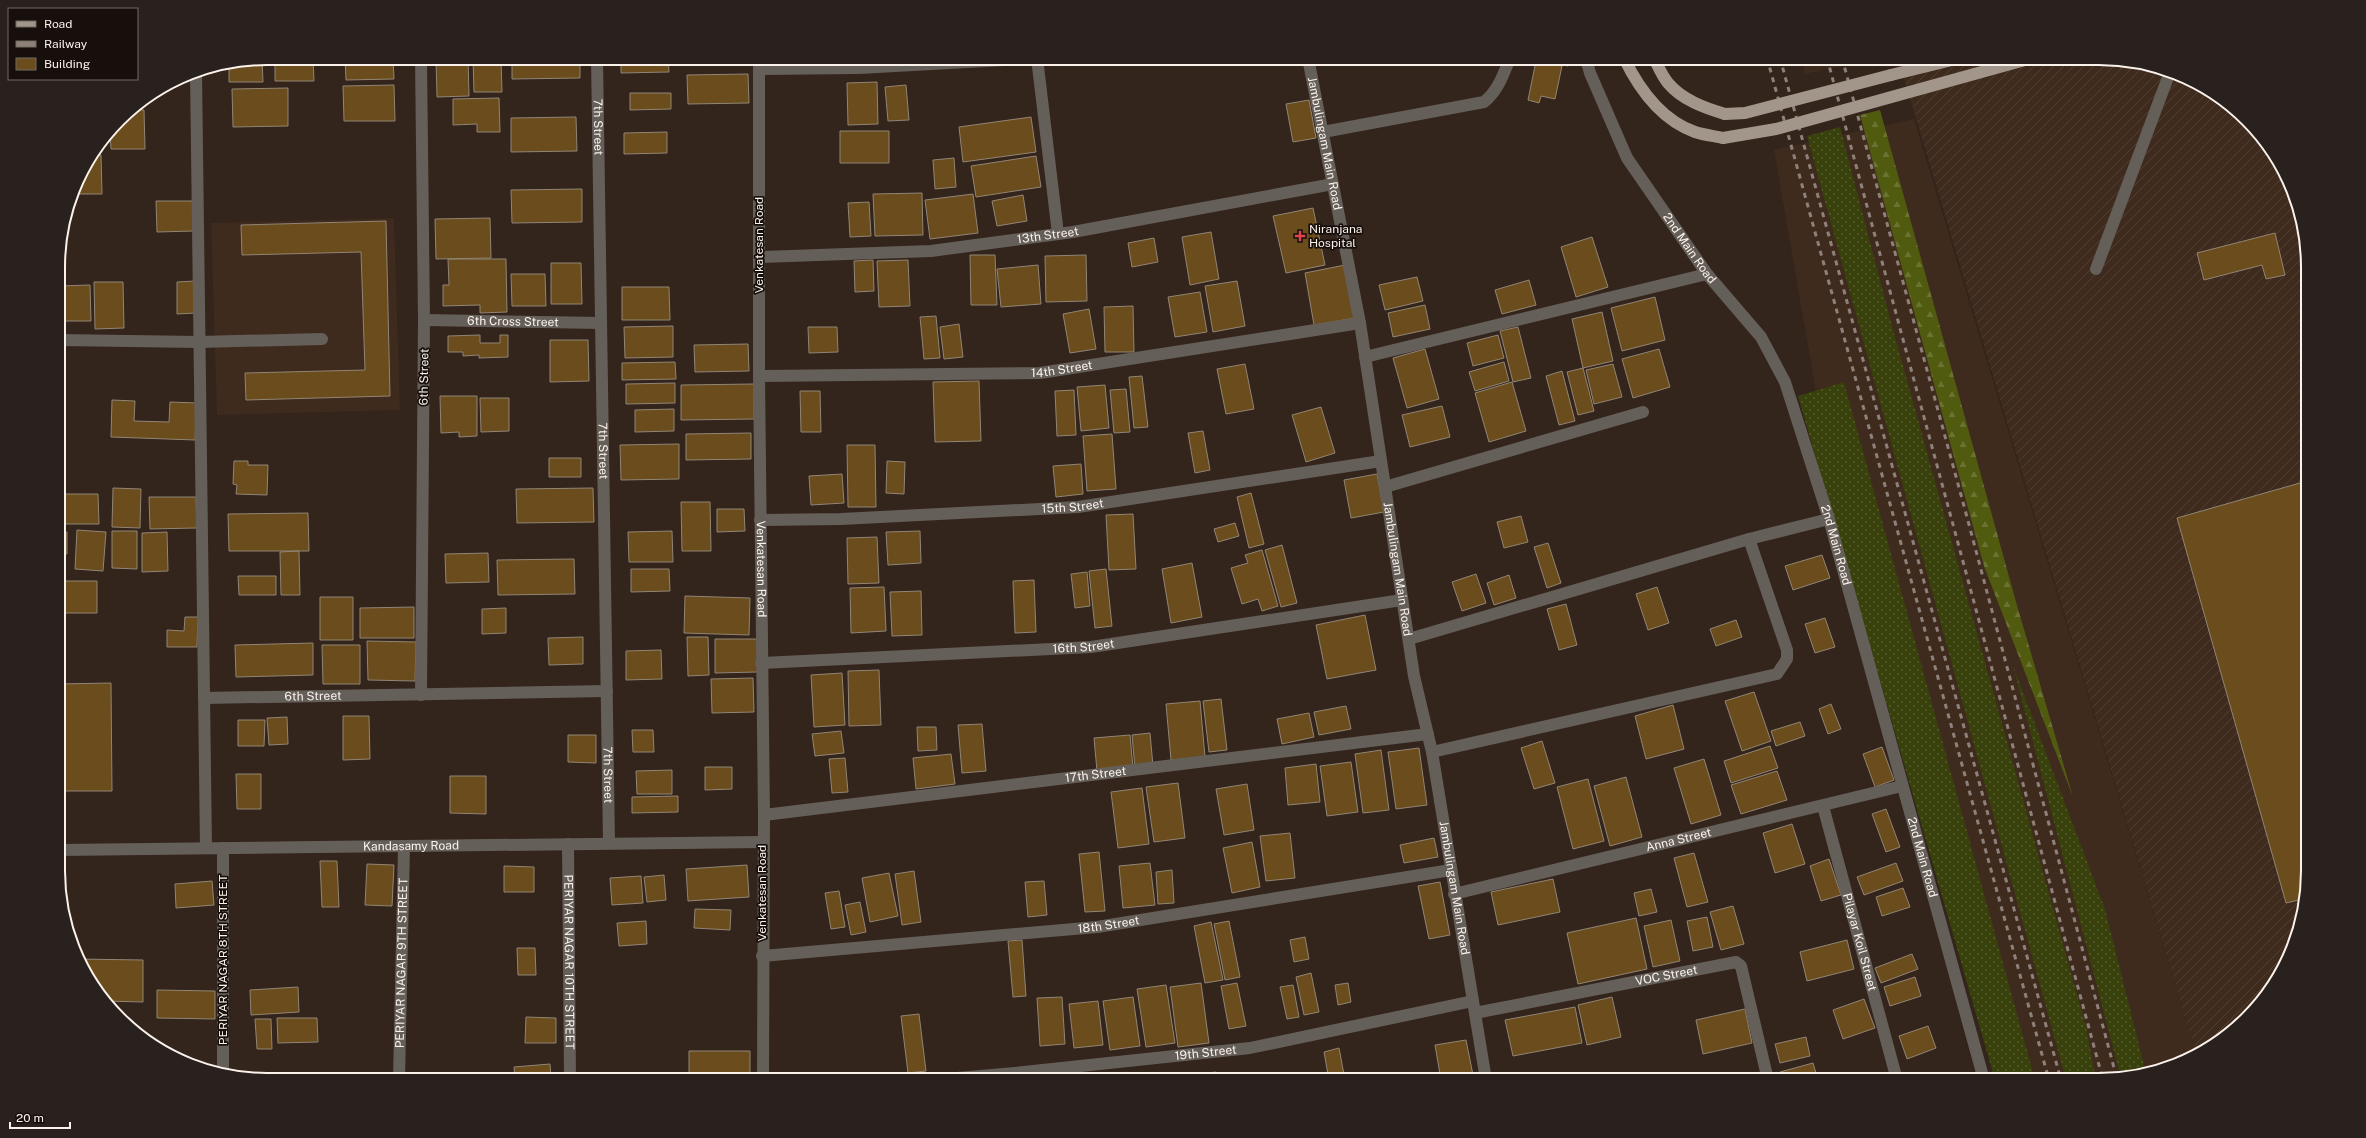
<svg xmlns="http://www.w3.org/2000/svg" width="2366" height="1138" font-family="'Public Sans',sans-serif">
  <defs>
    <pattern id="industrial-furrows" width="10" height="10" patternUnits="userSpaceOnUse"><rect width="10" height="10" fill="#3f2a1e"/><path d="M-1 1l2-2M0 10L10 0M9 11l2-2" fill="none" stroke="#523f34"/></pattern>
    <pattern id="grass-dots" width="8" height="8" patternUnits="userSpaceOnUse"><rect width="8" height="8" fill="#38400b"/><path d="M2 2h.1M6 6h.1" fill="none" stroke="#565c2f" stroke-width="1.8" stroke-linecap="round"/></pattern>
    <pattern id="forest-firs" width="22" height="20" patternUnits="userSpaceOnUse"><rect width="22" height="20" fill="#515b10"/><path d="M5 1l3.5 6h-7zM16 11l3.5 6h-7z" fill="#6b7333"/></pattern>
  </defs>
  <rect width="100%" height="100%" fill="#33241c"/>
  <path fill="#3f2a1e" d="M1801 58H1881L1805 74Z
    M1914 119 2196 1054 2166 1069 2113 1080H2008L1816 392 1774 150Z
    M394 218 400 410 217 415 211 223Z"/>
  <path fill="url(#industrial-furrows)" d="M1898 58H2099L2179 74 2227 101 2265 140 2292 187 2306 240 2308 872 2292 951 2265 999 2215 1045 2196 1054Z"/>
  <path fill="url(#grass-dots)" d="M1840 127 1892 326 2086 1027 2096 1080H2066L1807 136Z
    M1844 382 2035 1080H1995L1798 396Z
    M2013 666 2105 909 2146 1073 2121 1078Z"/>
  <path fill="url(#forest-firs)" d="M1880 110 2016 602 2073 797 1984 566 1860 115Z"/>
  <path fill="#6b4c1c" stroke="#918575" d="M275 58H313L314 81H275Z
    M345 58H393L394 79 346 80Z
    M436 58H468L469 96 437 97Z
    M473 58H501L502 92H474Z
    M512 58H580V78L512 79Z
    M621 58H668L669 72 621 73Z
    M674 58H701V62L674 63Z
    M1538 58H1569L1568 66 1538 60Z
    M262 59 263 82H229V66Z
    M1536 61 1562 66 1555 99 1541 96 1539 103 1528 100Z
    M748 74 749 103 688 104 687 75Z
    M877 82 878 124 848 125 847 83Z
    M394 85 395 121H344L343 86Z
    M906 85 909 120 888 121 885 87Z
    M288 88V126L233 127 232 89Z
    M630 93H671V109L630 110Z
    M499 98 500 132H477V124L453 125V99Z
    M1309 100 1316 138 1293 142 1286 104Z
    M129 110H144L145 149H111L110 134Z
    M576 117 577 151 511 152V118Z
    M1031 117 1036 152 963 162 959 127Z
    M840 131H889V163H840Z
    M667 132V153L624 154V133Z
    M94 155H101L102 194H74L79 175Z
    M1036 156 1041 187 976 197 971 166Z
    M954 158 956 187 935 189 933 160Z
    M582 189V222L512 223 511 190Z
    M922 193 923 235 875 236 873 194Z
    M973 194 978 233 930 239 925 200Z
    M1023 195 1027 221 997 226 992 201Z
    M156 201H193L194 231 157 232Z
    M869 202 871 236 850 237 848 203Z
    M1313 208 1325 265 1286 273 1273 216Z
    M490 218 491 258 436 259 435 219Z
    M386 221 390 396 246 400 245 373 365 370 361 252 242 255 241 225Z
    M1211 232 1219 279 1190 285 1182 237Z
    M2275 233 2285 275 2266 279 2262 265 2204 280 2197 253Z
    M1592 237 1608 287 1576 297 1561 247Z
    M1154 238 1158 262 1132 267 1128 243Z
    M970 255H995L997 305H971Z
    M1086 255 1087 301 1046 302 1045 256Z
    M448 259H506L507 312 480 313V305L443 306V285H449Z
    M873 260 874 291 855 292 854 261Z
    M908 260 910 306 879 307 877 261Z
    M551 263H581L582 304H551Z
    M1038 265 1041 304 1001 307 997 269Z
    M1345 265 1355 318 1314 325 1305 273Z
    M511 274H545L546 306H512Z
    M1417 277 1423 301 1385 310 1379 285Z
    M1529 280 1536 305 1502 314 1495 290Z
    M195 281 196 313 177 314V282Z
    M1237 281 1245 326 1213 332 1205 286Z
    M94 282H123L124 328 95 329Z
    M90 285 91 321H59V286Z
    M622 287H669L670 320H622Z
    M1200 292 1207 332 1175 337 1168 297Z
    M1655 297 1665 340 1622 351 1611 308Z
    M1425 305 1430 329 1393 337 1388 313Z
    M1133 306 1134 352H1105L1104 307Z
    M1089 309 1096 349 1070 353 1063 314Z
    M1602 312 1613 361 1583 368 1572 319Z
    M936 316 940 358 924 359 920 317Z
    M959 324 963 357 944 359 940 327Z
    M673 326V357L625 358 624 327Z
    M808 327H837L838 352 809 353Z
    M1518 327 1531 378 1513 382 1500 331Z
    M480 335V343H500V335H508V357L479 358V355L463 356V352H448V336Z
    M1498 335 1504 358 1473 366 1467 343Z
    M550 340H588L589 381 550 382Z
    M748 344 749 371 695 372 694 345Z
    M1425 349 1439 399 1407 408 1393 358Z
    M1659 349 1670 387 1633 398 1622 359Z
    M59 359H63V392H59Z
    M675 362 676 379 622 380V363Z
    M1504 362 1509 381 1475 391 1469 372Z
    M1245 364 1254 409 1226 414 1217 369Z
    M1613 364 1622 397 1594 404 1586 370Z
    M1583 368 1594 411 1578 415 1567 372Z
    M1562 371 1575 421 1559 425 1546 376Z
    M1142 376 1148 427 1134 428 1129 377Z
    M979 381 981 441 935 442 933 382Z
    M1512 382 1526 431 1489 442 1475 393Z
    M675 383V403L626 404V384Z
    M754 384V419L681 420V385Z
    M1105 385 1109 428 1081 431 1077 387Z
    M1126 389 1130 432 1114 433 1110 390Z
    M1074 390 1076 435 1057 436 1055 391Z
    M800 391H820L821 432H801Z
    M440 396H477V436L459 437V432L441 433Z
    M480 398H509V431L481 432Z
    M112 400 135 401 134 421 169 422 170 402 197 403 195 440 111 437Z
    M1442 406 1450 437 1410 447 1402 415Z
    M1321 407 1335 453 1306 462 1292 415Z
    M674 409V431L635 432V410Z
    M1203 431 1210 470 1195 473 1188 433Z
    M751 433V459L686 460V434Z
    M1112 434 1116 489 1087 491 1083 436Z
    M679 444V479L621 480 620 445Z
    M847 445H875L876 507H848Z
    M549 458H581V477H549Z
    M234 461H248V465H268L267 495 236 494 237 485 233 484Z
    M887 461 905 462 904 494 886 493Z
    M1081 464 1083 494 1056 497 1053 466Z
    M842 474 844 503 811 505 809 476Z
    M1377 474 1384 512 1351 518 1344 480Z
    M2307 481 2308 872 2303 899 2286 903 2177 518Z
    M113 488 141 489 140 528 112 527Z
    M593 488 594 522 517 523 516 489Z
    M1251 493 1264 544 1249 548 1237 497Z
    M59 494H98L99 524H59Z
    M149 497H196L197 528 150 529Z
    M681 502H710L711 551H682Z
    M717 509H744L745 531 717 532Z
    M308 513 309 551H229L228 514Z
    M1133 514 1136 569 1109 570 1106 515Z
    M1521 516 1528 542 1504 548 1497 522Z
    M1235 523 1239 536 1218 542 1214 529Z
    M77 530 106 532 103 571 75 569Z
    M112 531H137V569L112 568Z
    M672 531 673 562H629L628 532Z
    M920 531 921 563 888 565 886 532Z
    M59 532H67V554L59 553Z
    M167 532 168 571 142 572V533Z
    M877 537 879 583 848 584 847 538Z
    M1548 543 1561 583 1547 588 1534 547Z
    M1282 545 1297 603 1281 607 1265 550Z
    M1262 550 1278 606 1262 611 1258 599 1242 604 1231 568 1248 563 1245 555Z
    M299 551 300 595H281L280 552Z
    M488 553 489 582 446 583 445 554Z
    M1822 555 1830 578 1793 590 1785 566Z
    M574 559 575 594 498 595 497 560Z
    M1192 563 1202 617 1171 623 1162 569Z
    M631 569H669L670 591 631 592Z
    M1106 569 1112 626 1095 628 1089 571Z
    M1087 572 1090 606 1075 608 1071 574Z
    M1476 574 1486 603 1462 611 1452 582Z
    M1509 575 1516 598 1494 605 1487 583Z
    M238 576H276V595H239Z
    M1034 580 1036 632 1015 633 1013 581Z
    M59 581H97V613H59Z
    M884 587 886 631 851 633 850 588Z
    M1657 587 1669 623 1648 630 1636 594Z
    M921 591 922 635 892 636 890 592Z
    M685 596 750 598 749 635 684 633Z
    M320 597H353V640H320Z
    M1566 604 1577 645 1559 650 1547 609Z
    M414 607V638H360V608Z
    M506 608V633L482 634V609Z
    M1365 615 1376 670 1327 679 1316 625Z
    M185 617H198L197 647H167V630L184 631Z
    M1825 618 1835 647 1815 653 1805 624Z
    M1736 620 1742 637 1716 646 1710 629Z
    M583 637V664L549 665 548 638Z
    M687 637H708L709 675 688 676Z
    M715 639H757L758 672 715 673Z
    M367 641 416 642 415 681 368 680Z
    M313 643V675L236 677 235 645Z
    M322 645H360V684H323Z
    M661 650 662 679 626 680V651Z
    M879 670 881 725 849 726 848 671Z
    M842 673 845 725 814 727 811 675Z
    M753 678 754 712 712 713 711 679Z
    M111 683 112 791H60L59 684Z
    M1754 692 1771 741 1742 751 1725 701Z
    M1221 699 1227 750 1209 752 1203 701Z
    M1200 701 1205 757 1171 760 1166 704Z
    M1831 704 1841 729 1828 734 1819 709Z
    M1673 705 1684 749 1646 759 1635 716Z
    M1346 706 1351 729 1319 735 1314 712Z
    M1309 713 1314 737 1282 744 1277 719Z
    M343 716H369L370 759 343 760Z
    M287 717 288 744 269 745 267 718Z
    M238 720H265L264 746H238Z
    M1800 722 1805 736 1776 746 1771 731Z
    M982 724 986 771 962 773 958 725Z
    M917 727H936L937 750 918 751Z
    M632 730H653L654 752H633Z
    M841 731 844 753 815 756 812 734Z
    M1150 733 1153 766 1135 768 1132 735Z
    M568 735H596V763L568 762Z
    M1130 735 1133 768 1097 771 1094 738Z
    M1542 741 1555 783 1534 789 1521 748Z
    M1770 746 1778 768 1731 783 1724 761Z
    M1882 747 1894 780 1875 787 1863 754Z
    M1419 748 1427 805 1396 809 1388 752Z
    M1381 750 1389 810 1363 813 1355 754Z
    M951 754 955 784 916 789 913 758Z
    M845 758 848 792 832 793 829 759Z
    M1704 759 1721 815 1691 824 1674 768Z
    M1351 762 1358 812 1327 816 1320 766Z
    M1316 764 1320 802 1288 805 1285 768Z
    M705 767H732V789L705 790Z
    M672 770V794H637L636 771Z
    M1777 771 1787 800 1741 814 1731 785Z
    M236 774H261V809H237Z
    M450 776H486V814L450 813Z
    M1626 777 1642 837 1610 846 1594 786Z
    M1588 779 1604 841 1573 849 1557 787Z
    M1178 783 1185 838 1154 842 1146 787Z
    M1247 784 1254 830 1224 835 1216 789Z
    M1142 788 1149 844 1118 848 1111 792Z
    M678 796V812L632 813V797Z
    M1886 809 1900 847 1886 852 1872 814Z
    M1792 824 1805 864 1775 873 1763 833Z
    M1290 833 1295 878 1266 881 1260 836Z
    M1434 838 1438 857 1404 863 1400 845Z
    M1252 842 1260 887 1232 893 1223 848Z
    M1099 852 1105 911 1085 912 1079 854Z
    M1694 853 1708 902 1687 907 1674 858Z
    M1829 859 1841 895 1821 901 1810 866Z
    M320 861H337L339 907H322Z
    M1150 863 1155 905 1123 908 1119 866Z
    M1896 863 1903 881 1864 895 1857 877Z
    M367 864 394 865 392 906 365 905Z
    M747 865 749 897 688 901 686 869Z
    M504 866 534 867V892H504Z
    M1172 870 1174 903 1158 904 1156 872Z
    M914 871 921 922 902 925 895 874Z
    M889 873 898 916 870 922 862 878Z
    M664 875 666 900 647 902 644 877Z
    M641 876 643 903 612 905 610 878Z
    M1553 879 1560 912 1498 925 1491 892Z
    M212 881 214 905 176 908 175 884Z
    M1044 881 1047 915 1028 917 1025 882Z
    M1440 882 1450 935 1429 939 1418 886Z
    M1903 888 1910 907 1882 916 1876 897Z
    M1651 889 1657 912 1639 916 1634 893Z
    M839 891 845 927 831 929 825 893Z
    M860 902 866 932 851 935 845 905Z
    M1733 906 1744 944 1721 950 1710 912Z
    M695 909 731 910 730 930 694 928Z
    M1707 917 1713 947 1693 951 1687 921Z
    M1636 918 1647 969 1578 984 1567 933Z
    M1671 920 1680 961 1653 967 1644 926Z
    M646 921 647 944 619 946 617 923Z
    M1229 921 1240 977 1225 980 1214 924Z
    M1211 922 1223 980 1205 983 1194 926Z
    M1305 937 1309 959 1294 962 1290 940Z
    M1022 940 1026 996 1013 997 1008 941Z
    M1847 940 1854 969 1807 981 1800 952Z
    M517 948H535L536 975H518Z
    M1912 954 1918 969 1881 983 1875 968Z
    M78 959 143 960V1002L104 1001Z
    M1311 973 1319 1012 1304 1015 1296 977Z
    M1915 977 1921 996 1890 1006 1884 987Z
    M1201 983 1209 1043 1178 1047 1170 987Z
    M1237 983 1246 1026 1229 1029 1221 986Z
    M1348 983 1351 1002 1338 1005 1335 985Z
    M1166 985 1175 1043 1146 1047 1137 989Z
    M1293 985 1299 1017 1287 1019 1280 987Z
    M298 987 299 1012 251 1015 250 990Z
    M157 990 215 991V1019L157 1018Z
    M1062 997 1065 1044 1040 1046 1037 998Z
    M1133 997 1140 1046 1110 1050 1103 1001Z
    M1612 997 1621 1037 1587 1045 1578 1005Z
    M1864 999 1875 1028 1843 1039 1833 1010Z
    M1098 1001 1103 1045 1074 1048 1069 1004Z
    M1575 1007 1582 1043 1513 1056 1505 1020Z
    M1745 1009 1752 1043 1703 1054 1696 1020Z
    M919 1014 926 1071 908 1073 901 1016Z
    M526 1017 556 1018V1043H525Z
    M277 1018H317L318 1042 278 1043Z
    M255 1019H271L272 1049H257Z
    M1928 1026 1936 1048 1907 1059 1899 1036Z
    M1806 1037 1810 1056 1780 1063 1775 1044Z
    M1466 1040 1474 1080H1441L1435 1045Z
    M1339 1048 1345 1080H1329L1324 1052Z
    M689 1051H750V1080H689Z
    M1813 1063 1818 1080H1783L1780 1072Z
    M550 1064 551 1080H515L514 1067Z
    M1216 1072 1217 1080H1193L1192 1075Z
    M1880 1073 1882 1080H1857Z"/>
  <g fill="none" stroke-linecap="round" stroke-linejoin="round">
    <g stroke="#655f59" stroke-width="12">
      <path d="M421 58 424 320 421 695"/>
      <path id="s1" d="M597 58 609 843"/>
      <path id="s2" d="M759 58V376L764 815 763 1080"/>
      <path d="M1037 58 1058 234"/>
      <path id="s3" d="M1308 58 1360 323 1414 676 1432 752 1486 1080"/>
      <path id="s4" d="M1586 58 1590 73 1627 158 1707 274 1761 337 1785 382 1829 519 1984 1080"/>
      <path d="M759 69 859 68 1041 58"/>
      <path d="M196 72 206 848"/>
      <path d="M1323 132 1484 102C1498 91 1503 75 1510 58"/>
      <path id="s5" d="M759 257 931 251 1073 232 1333 184"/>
      <path d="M2096 269 2170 72"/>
      <path id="s6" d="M424 320 601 323"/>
      <path d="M59 340 199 342 322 339"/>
      <path d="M1365 357 1707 274"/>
      <path id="s7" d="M759 376 1040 373 1360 323"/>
      <path d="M1385 487 1643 412"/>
      <path id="s8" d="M760 520 841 519 1078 507 1381 461"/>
      <path d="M1409 639 1749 539 1829 519"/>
      <path id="s9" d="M761 663 1091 647 1402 600"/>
      <path id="s10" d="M204 698 607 691"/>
      <path d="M1432 752 1777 674 1787 659V650L1749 539"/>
      <path id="s11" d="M1823 806 1897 1080"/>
      <path id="s12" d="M764 815 1428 734"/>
      <path id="s13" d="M568 844 570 1080"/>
      <path id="s14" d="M60 850 762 842"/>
      <path id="s15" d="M1454 894 1902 786"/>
      <path id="s16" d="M762 956 1097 927 1451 870"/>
      <path id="s17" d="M1475 1013 1736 962 1741 966 1768 1080"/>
      <path d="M223 1071V848"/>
      <path id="s18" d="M399 1080 404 846"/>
      <path id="s19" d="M934 1080 1015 1073 1250 1048 1473 1001"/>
    </g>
    <path stroke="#a29589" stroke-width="12" d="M1624 58C1639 89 1661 120 1695 132 1704 135 1714 136 1723 138
      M1654 58C1658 66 1662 76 1668 83 1682 100 1705 108 1725 114
      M1891 75 1960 58"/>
    <path stroke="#8e817a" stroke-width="3" stroke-dasharray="5 5" stroke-linecap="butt" d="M1767 58 2049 1080
      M1780 58 2061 1080
      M1827 58 2103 1080
      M1842 58 1964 506 2117 1079"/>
    <path stroke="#a29589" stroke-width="12" d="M1725 114 1745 113 1891 75
      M1723 138 1776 129 2032 58"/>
  </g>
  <path fill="#e0444e" stroke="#160f0b" stroke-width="1.5" d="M1298 230h4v4h4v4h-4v4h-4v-4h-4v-4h4z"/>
  <g text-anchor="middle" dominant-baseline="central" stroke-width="3.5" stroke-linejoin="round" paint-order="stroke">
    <g font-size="12" fill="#fcf2ec" stroke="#160f0b">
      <text stroke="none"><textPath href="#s1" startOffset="69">7th Street</textPath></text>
      <text stroke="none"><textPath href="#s3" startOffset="87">Jambulingam Main Road</textPath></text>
      <text stroke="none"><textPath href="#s5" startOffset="290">13th Street</textPath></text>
      <text transform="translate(759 245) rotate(-90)">Venkatesan Road</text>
      <text stroke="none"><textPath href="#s4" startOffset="218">2nd Main Road</textPath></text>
      <text stroke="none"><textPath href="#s6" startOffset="89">6th Cross Street</textPath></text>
      <text stroke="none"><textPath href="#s7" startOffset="303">14th Street</textPath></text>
      <text transform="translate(424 377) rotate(-89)">6th Street</text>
      <text stroke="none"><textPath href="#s1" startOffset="393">7th Street</textPath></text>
      <text stroke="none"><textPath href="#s8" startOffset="313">15th Street</textPath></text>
      <text stroke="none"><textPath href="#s4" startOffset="554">2nd Main Road</textPath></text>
      <text stroke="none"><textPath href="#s2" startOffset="511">Venkatesan Road</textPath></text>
      <text stroke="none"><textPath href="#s3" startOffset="519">Jambulingam Main Road</textPath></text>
      <text stroke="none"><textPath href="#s9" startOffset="323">16th Street</textPath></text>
      <text stroke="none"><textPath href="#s10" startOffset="109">6th Street</textPath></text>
      <text stroke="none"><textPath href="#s1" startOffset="717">7th Street</textPath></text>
      <text stroke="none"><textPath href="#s12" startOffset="334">17th Street</textPath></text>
      <text stroke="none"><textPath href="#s15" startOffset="231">Anna Street</textPath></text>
      <text stroke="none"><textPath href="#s14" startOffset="351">Kandasamy Road</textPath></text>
      <text stroke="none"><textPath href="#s4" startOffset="878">2nd Main Road</textPath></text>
      <text stroke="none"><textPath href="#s3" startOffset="843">Jambulingam Main Road</textPath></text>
      <text transform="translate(762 893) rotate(-90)">Venkatesan Road</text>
      <text stroke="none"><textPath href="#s16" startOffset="348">18th Street</textPath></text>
      <text stroke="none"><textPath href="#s11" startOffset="141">Pilayar Koil Street</textPath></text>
      <text transform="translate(223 960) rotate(-90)">PERIYAR NAGAR 8TH STREET</text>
      <text stroke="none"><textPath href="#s13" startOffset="118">PERIYAR NAGAR 10TH STREET</textPath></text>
      <text stroke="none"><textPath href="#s18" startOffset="117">PERIYAR NAGAR 9TH STREET</textPath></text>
      <text stroke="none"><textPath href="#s17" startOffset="195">VOC Street</textPath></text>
      <text stroke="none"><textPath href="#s19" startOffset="273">19th Street</textPath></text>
    </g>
    <g font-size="12" fill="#fcf2ec" stroke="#160f0b" text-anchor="start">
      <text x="1309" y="229">Niranjana<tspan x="1309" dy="14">Hospital</tspan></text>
    </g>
  </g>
  <path d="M0 0H2366V1138H0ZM267 65H2099A202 202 0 0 1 2301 267V871A202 202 0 0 1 2099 1073H267A202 202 0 0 1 65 871V267A202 202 0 0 1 267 65Z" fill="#28211d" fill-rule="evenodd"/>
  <path fill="none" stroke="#fcf2ec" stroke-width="2" d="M267 65H2099A202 202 0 0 1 2301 267V871A202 202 0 0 1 2099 1073H267A202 202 0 0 1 65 871V267A202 202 0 0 1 267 65Z"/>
  <rect x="8" y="8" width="130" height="72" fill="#160f0b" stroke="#726a65"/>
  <rect x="16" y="21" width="20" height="6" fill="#a29589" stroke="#726a65"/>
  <text x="44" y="28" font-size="12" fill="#fcf2ec">Road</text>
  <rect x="16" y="41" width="20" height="6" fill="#8e817a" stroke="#726a65"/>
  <text x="44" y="48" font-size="12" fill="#fcf2ec">Railway</text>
  <rect x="16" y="58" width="20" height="12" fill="#6b4c1c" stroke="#726a65"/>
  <text x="44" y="68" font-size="12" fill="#fcf2ec">Building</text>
  <path d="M10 1122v6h60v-6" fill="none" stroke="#fcf2ec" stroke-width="2"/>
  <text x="16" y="1122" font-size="12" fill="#fcf2ec" stroke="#160f0b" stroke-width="3" paint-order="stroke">20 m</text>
</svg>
